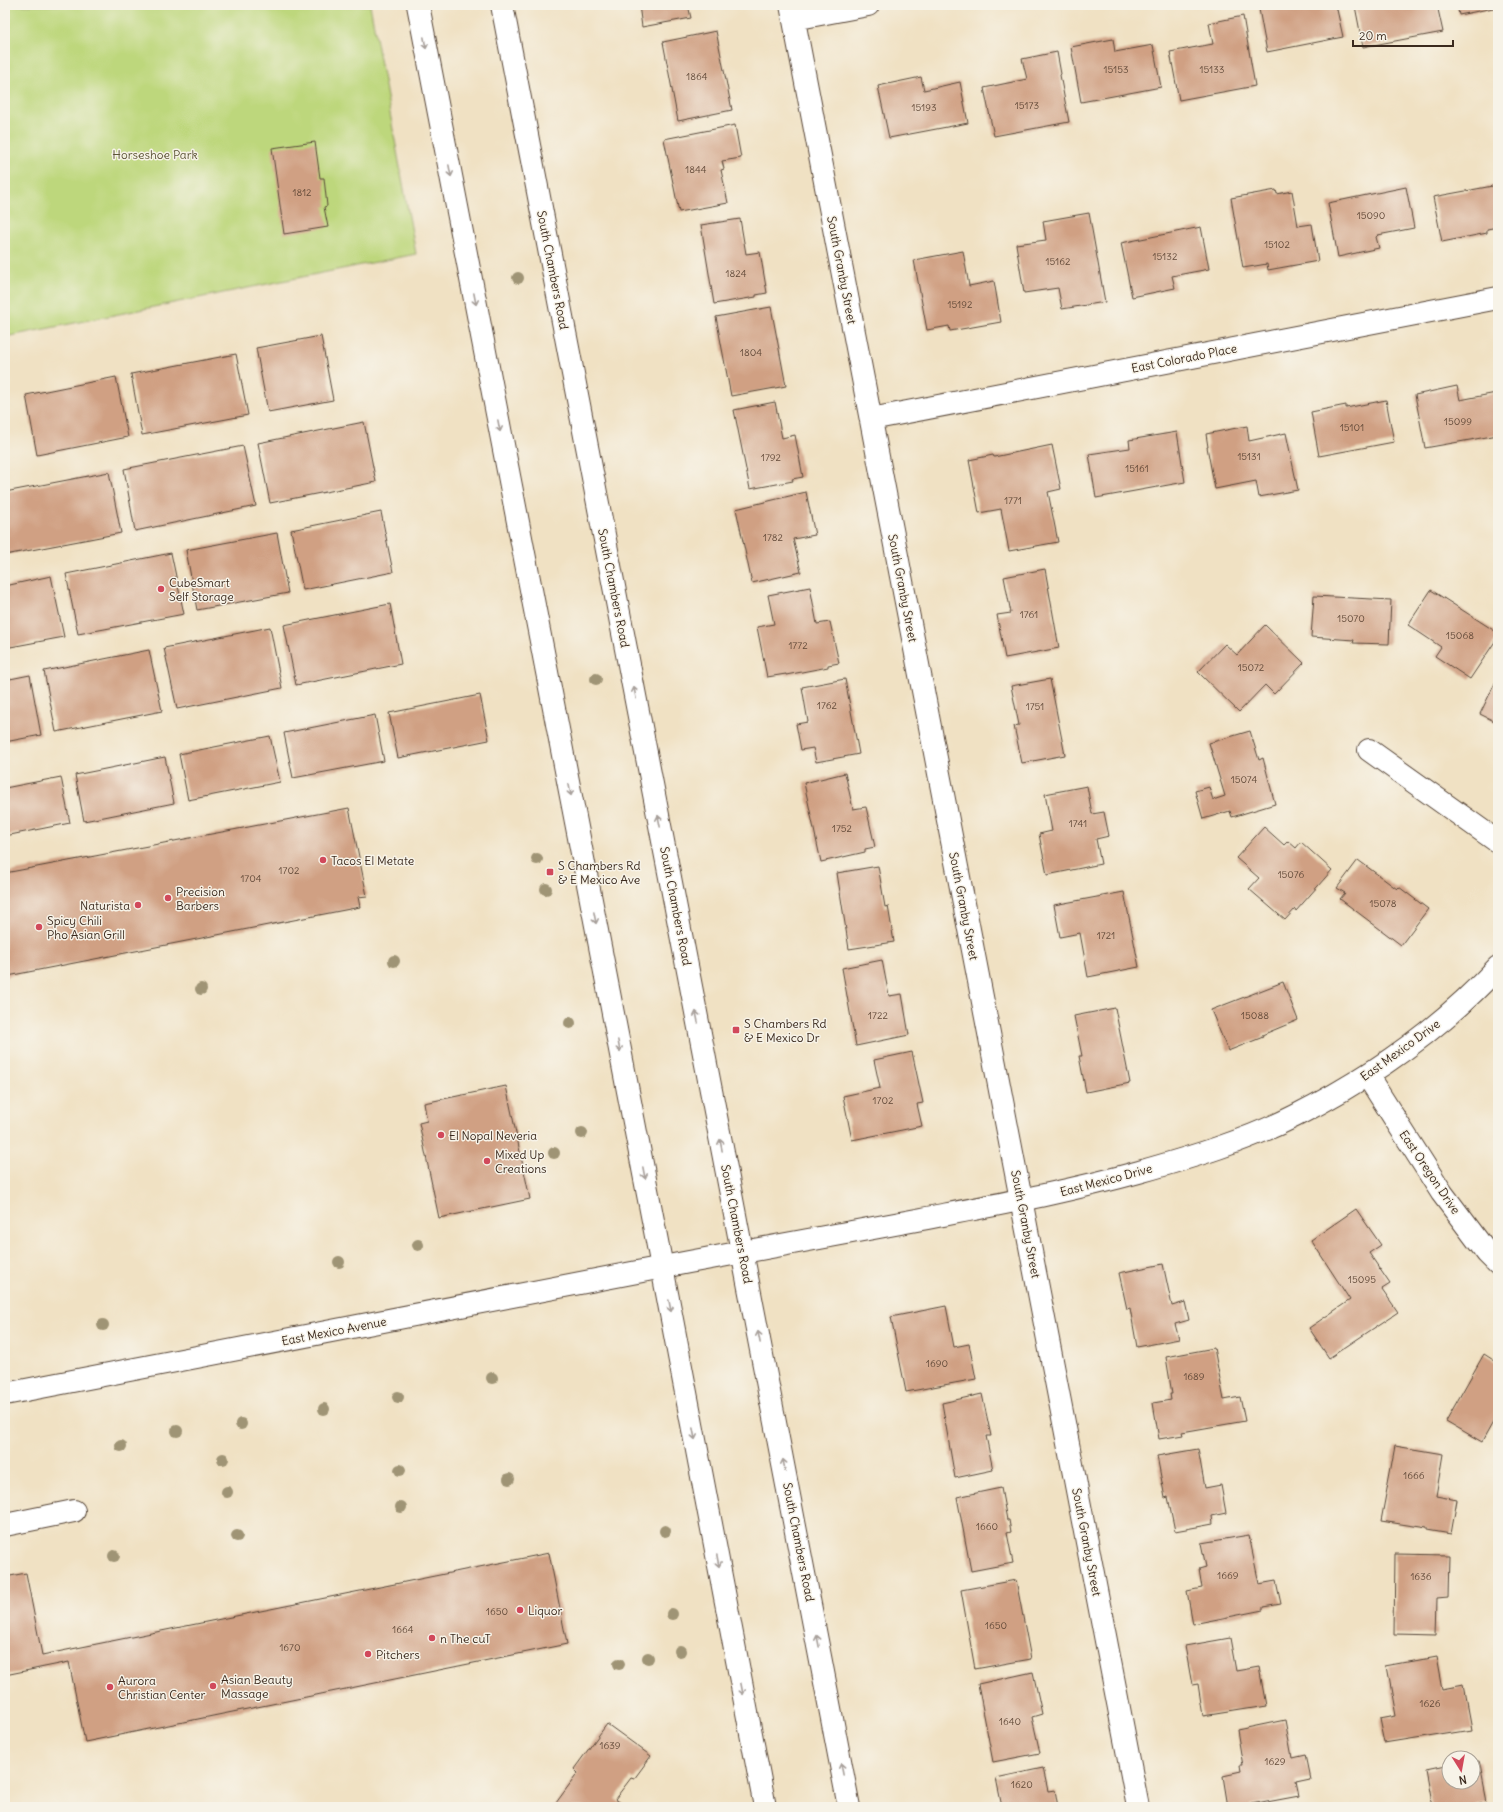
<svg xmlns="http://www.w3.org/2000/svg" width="1503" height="1812" font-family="Delius,sans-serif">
  <rect width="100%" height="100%" fill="#f7f3e8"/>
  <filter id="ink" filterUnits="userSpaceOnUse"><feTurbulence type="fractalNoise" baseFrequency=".025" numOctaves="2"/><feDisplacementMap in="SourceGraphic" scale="8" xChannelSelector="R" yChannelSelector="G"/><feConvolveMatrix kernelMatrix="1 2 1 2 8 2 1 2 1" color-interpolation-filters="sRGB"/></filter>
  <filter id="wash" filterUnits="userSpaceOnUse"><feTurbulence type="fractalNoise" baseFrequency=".012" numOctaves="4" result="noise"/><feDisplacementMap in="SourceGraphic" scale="16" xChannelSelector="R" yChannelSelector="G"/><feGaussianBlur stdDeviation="0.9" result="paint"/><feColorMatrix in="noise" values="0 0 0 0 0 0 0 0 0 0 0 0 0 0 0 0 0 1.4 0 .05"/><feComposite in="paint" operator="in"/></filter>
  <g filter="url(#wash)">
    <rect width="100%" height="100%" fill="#f0e1c3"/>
    <path fill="#bdd77c" stroke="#7c804d" d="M5 5H370L416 254 5 337Z"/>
    <g id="blocks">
      <path fill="#d0a083" d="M639 5H688L691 18 642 27Z
        M1279 5H1336L1343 37 1267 52 1259 9Z
        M1356 5H1437L1443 32 1363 47 1355 6Z
        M1457 5H1498V7L1459 15Z
        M1243 16 1255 86 1179 100 1170 52 1213 44 1209 23Z
        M716 31 732 110 678 121 663 42Z
        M1113 39 1115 52 1153 45 1161 87 1081 102 1071 47Z
        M1057 52 1061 74 1060 75 1069 122 994 136 984 88 1027 79 1022 59Z
        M921 77 924 90 960 82 968 123 889 138 878 86Z
        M735 125 741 158 722 161 724 169 721 170 728 203 679 212 664 139Z
        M315 142 320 178H324L327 206 324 207 328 227 284 234 272 148Z
        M1498 185V227L1487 229V233L1442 242 1433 197Z
        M1406 187 1414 228 1378 235 1376 237 1379 248 1338 257 1328 203Z
        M1276 190 1277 194 1292 191 1298 226 1312 224 1318 261 1268 270 1267 264 1243 268 1231 198Z
        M1089 213 1105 302 1062 309 1058 288 1024 293 1016 244 1046 240 1043 221Z
        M740 219 746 254 760 252 767 293 756 295V297L714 304 701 225Z
        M1201 227 1209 269 1172 276 1175 288 1132 297 1121 243Z
        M963 251 969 286 994 281 1001 322 950 331 949 326 927 330 914 260Z
        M771 307 786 386 731 396 716 317Z
        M321 336 333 400 268 412 256 348Z
        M236 354 248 415 142 435 131 374Z
        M116 377 128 437 37 455 26 395Z
        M1457 386 1460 400 1496 393 1498 402V435L1425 448 1415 395Z
        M1386 400 1394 442 1319 456 1311 412 1346 405V408Z
        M775 402 782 438 795 435 803 477 792 479 793 481 750 489 734 410Z
        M364 422 376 482 270 503 258 443Z
        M1247 426 1249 441 1286 433 1298 490 1259 497 1256 481 1215 489 1207 447H1208L1206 434Z
        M1177 432 1185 482 1096 498 1089 454 1130 448 1129 440Z
        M1052 445 1061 489 1048 492 1058 542 1009 551 1001 509 979 513 969 460 993 455 994 457Z
        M243 446 256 506 135 531 124 469Z
        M109 472 121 533 5 555V492Z
        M806 492 815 535 793 539 801 572 752 583 736 509Z
        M381 512 393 572 303 590 291 530Z
        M277 533 288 593 197 610 186 550Z
        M171 553 184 614 78 634 66 574Z
        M1045 569 1059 648 1005 658 997 615 1011 613 1004 577Z
        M51 576 64 637 5 648V586Z
        M810 587 817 624 830 622 839 663 828 665V667L786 675V674L767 677 757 627 774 624 768 595Z
        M1431 590 1498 633V637L1470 679 1435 656 1441 647 1408 625Z
        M1314 596 1391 600 1389 644 1353 643 1354 640 1311 637Z
        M390 604 401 664 296 685 284 625Z
        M1265 625 1304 663 1274 694 1265 685 1239 712 1198 672 1225 644 1237 655Z
        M270 627 282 688 177 709 164 648Z
        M149 650 162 711 56 732 44 671Z
        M30 675 41 735 5 742V680Z
        M1498 677V723L1480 714Z
        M845 679 859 754 816 762 813 748 801 750 796 724 808 722 802 687Z
        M1050 679 1065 755 1022 763 1014 726 1019 725 1011 686Z
        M480 695 489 740 398 758 389 713Z
        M375 715 384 761 293 778 284 733Z
        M1250 731 1259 760 1263 758 1275 804 1232 817 1230 811 1203 819 1195 791 1209 787 1213 800 1225 796 1209 743Z
        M270 736 280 782 188 800 179 754Z
        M165 757 174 803 84 821 75 775Z
        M845 773 853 809 866 807 875 847 865 849V852L821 862 804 783Z
        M61 777 70 823 5 836V788Z
        M1087 786 1092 814 1104 812 1109 836 1096 839 1101 864 1047 875 1039 834 1052 831 1045 794Z
        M349 808 367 896 358 897 360 907 8 976 5 979V873Z
        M1264 827 1284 845 1288 841 1296 848 1301 842 1332 870 1296 911 1295 909 1285 920 1249 889 1259 878 1236 858Z
        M1358 860 1397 889 1399 887 1428 909 1401 945 1340 899 1345 893 1337 888Z
        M878 866 885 907 888 906 894 942 849 949 837 873Z
        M1124 892 1139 967 1088 977 1080 933 1060 937 1054 905Z
        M882 960 889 996 902 994 909 1035 856 1046 842 968Z
        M1283 982 1298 1020 1262 1035 1263 1037 1228 1051 1211 1010Z
        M1115 1008 1130 1083 1086 1092 1079 1056H1082L1074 1016Z
        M912 1052 923 1103 917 1104 922 1126 852 1140 843 1096 880 1088 874 1060Z
        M506 1086 530 1199 439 1218 419 1123 427 1121 424 1103Z
        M1356 1209 1381 1245 1369 1253 1390 1284 1382 1289 1398 1312 1329 1358 1309 1328 1350 1300 1311 1240Z
        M1163 1264 1172 1306 1185 1302 1189 1320 1175 1324 1179 1339 1137 1347 1130 1308 1127 1309 1119 1273Z
        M946 1306 954 1347 969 1344 976 1379 906 1392 891 1317Z
        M1214 1348 1224 1400 1240 1397 1245 1421 1182 1432 1183 1435 1159 1439 1153 1403 1171 1400 1170 1394H1172L1166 1357Z
        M1484 1354 1498 1363V1416L1497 1415 1482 1442 1446 1421Z
        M982 1394 991 1436H986L993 1470 955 1478 942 1403Z
        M1395 1446 1443 1454 1436 1496 1457 1500 1451 1534 1427 1530V1528L1381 1521Z
        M1198 1449 1205 1488 1221 1485 1226 1513 1212 1516 1213 1524 1175 1531 1168 1497 1165 1498 1157 1456Z
        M1001 1488 1007 1520H1009L1011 1532 1007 1533 1013 1563 971 1571 957 1497Z
        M1249 1535 1259 1584 1276 1581 1281 1604 1263 1607V1610L1193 1624 1187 1591 1202 1588 1199 1569 1206 1567 1201 1543Z
        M549 1553 567 1644 85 1742 69 1662 5 1675V1577L26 1573 42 1655Z
        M1395 1554 1449 1555 1448 1597 1437 1598 1436 1635 1394 1634Z
        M1016 1580 1031 1659 975 1669 961 1590Z
        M1230 1638 1236 1671 1259 1667 1266 1706 1203 1716 1198 1684 1192 1685 1185 1646Z
        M1436 1657 1442 1690 1464 1686 1472 1729 1385 1743 1380 1719 1396 1716 1387 1666Z
        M1033 1672 1042 1714 1032 1717 1040 1753 993 1762 978 1684Z
        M1285 1720 1292 1757 1305 1754 1310 1778 1296 1781 1299 1796 1251 1805 1250 1807H1228L1223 1776 1241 1772 1240 1766H1243L1237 1730Z
        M607 1724 651 1756 634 1779 631 1778 615 1799 624 1805 622 1807H553L578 1773 574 1769Z
        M1479 1761 1487 1802 1474 1804V1807H1432L1425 1770 1449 1765V1782H1473V1762Z
        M1043 1768 1048 1791 1055 1790 1058 1807H1002L996 1778Z"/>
    </g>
  </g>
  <g filter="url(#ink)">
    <use href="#blocks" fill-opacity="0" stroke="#564537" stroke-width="1"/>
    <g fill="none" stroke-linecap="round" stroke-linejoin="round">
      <g stroke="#564537" stroke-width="24">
        <path id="minor" d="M791 5 1138 1807
          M794 19 868 5
          M871 419 1498 298
          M1369 750 1498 842
          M1367 1075 1442 1193 1487 1253 1498 1264
          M5 1394C233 1349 461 1307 689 1262 767 1247 845 1233 922 1219 995 1205 1067 1192 1139 1172 1192 1157 1246 1141 1295 1116 1370 1078 1441 1028 1498 967
          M5 1525 74 1511"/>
      </g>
      <g stroke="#564537" stroke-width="24">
        <path id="major" d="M418 5 662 1267 765 1807
          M502 5 849 1807"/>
      </g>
      <use href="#minor" stroke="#fff" stroke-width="22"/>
      <use href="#major" stroke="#fff" stroke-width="22"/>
    </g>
    <g fill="#9f9475">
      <circle cx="518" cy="278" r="6"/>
      <circle cx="596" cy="679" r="6"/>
      <circle cx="537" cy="859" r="6"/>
      <circle cx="546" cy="889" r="6"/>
      <circle cx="394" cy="961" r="6"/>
      <circle cx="201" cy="989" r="6"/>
      <circle cx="570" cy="1023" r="6"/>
      <circle cx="582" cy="1133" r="6"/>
      <circle cx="554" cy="1153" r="6"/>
      <circle cx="418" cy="1245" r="6"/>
      <circle cx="339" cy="1262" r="6"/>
      <circle cx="103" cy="1325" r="6"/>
      <circle cx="492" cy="1378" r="6"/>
      <circle cx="398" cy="1397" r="6"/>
      <circle cx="324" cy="1409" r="6"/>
      <circle cx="241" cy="1424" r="6"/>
      <circle cx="177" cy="1431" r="6"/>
      <circle cx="121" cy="1446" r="6"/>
      <circle cx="223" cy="1459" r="6"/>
      <circle cx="400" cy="1470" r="6"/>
      <circle cx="509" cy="1479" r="6"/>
      <circle cx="227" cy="1492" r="6"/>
      <circle cx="401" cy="1507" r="6"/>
      <circle cx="665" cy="1531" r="6"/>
      <circle cx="237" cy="1536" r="6"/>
      <circle cx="114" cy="1556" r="6"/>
      <circle cx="672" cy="1614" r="6"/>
      <circle cx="680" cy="1651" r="6"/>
      <circle cx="648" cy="1658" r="6"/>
      <circle cx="619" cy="1664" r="6"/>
    </g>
    <defs><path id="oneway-shaft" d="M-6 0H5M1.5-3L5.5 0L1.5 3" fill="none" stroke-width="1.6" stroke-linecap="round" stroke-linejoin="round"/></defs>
    <g stroke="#a79f9a">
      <use href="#oneway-shaft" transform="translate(425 43) rotate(79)"/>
      <use href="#oneway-shaft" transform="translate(450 171) rotate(79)"/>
      <use href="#oneway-shaft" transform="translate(475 299) rotate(79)"/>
      <use href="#oneway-shaft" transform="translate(499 426) rotate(79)"/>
      <use href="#oneway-shaft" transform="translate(635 693) rotate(-101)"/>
      <use href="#oneway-shaft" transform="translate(570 790) rotate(79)"/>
      <use href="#oneway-shaft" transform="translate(659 821) rotate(-101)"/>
      <use href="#oneway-shaft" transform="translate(595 918) rotate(79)"/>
      <use href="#oneway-shaft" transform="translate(697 1017) rotate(-101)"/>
      <use href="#oneway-shaft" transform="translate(619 1046) rotate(79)"/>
      <use href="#oneway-shaft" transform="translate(721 1145) rotate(-101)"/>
      <use href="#oneway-shaft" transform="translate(644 1173) rotate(79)"/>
      <use href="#oneway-shaft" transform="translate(670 1306) rotate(79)"/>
      <use href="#oneway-shaft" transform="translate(759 1337) rotate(-101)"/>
      <use href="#oneway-shaft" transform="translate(694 1434) rotate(79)"/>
      <use href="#oneway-shaft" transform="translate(784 1465) rotate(-101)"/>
      <use href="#oneway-shaft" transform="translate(718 1561) rotate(79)"/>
      <use href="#oneway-shaft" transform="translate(818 1641) rotate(-101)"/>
      <use href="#oneway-shaft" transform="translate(742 1689) rotate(79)"/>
      <use href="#oneway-shaft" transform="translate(842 1769) rotate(-101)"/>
    </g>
  </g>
  <g fill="#d1495b" stroke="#f7f3e8" stroke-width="1.5">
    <circle cx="161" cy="589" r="4"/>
    <circle cx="323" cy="860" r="4"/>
    <rect x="546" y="868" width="8" height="8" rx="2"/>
    <circle cx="168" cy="898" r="4"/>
    <circle cx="138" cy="905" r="4"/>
    <circle cx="39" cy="927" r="4"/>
    <rect x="732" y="1026" width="8" height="8" rx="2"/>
    <circle cx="441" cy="1135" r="4"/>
    <circle cx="487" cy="1161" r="4"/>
    <circle cx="520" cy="1610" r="4"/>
    <circle cx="432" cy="1638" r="4"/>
    <circle cx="368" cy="1654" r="4"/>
    <circle cx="213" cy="1686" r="4"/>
    <circle cx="110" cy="1687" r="4"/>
  </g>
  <g text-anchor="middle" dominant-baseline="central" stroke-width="3" stroke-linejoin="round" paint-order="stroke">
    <g font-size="10" fill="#604837">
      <text x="1116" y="69">15153</text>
      <text x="1212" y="69">15133</text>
      <text x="697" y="76">1864</text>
      <text x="1027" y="105">15173</text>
      <text x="924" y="107">15193</text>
      <text x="696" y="169">1844</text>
      <text x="302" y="192">1812</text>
      <text x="1371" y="215">15090</text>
      <text x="1277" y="244">15102</text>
      <text x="1165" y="256">15132</text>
      <text x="1058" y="261">15162</text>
      <text x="736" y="273">1824</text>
      <text x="960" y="304">15192</text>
      <text x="751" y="352">1804</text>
      <text x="1458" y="421">15099</text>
      <text x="1352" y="427">15101</text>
      <text x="1249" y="456">15131</text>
      <text x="771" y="457">1792</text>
      <text x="1137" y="468">15161</text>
      <text x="1013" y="500">1771</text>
      <text x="773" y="537">1782</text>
      <text x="1029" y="614">1761</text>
      <text x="1351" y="618">15070</text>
      <text x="1460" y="635">15068</text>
      <text x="798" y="645">1772</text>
      <text x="1251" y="667">15072</text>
      <text x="827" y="705">1762</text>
      <text x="1035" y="706">1751</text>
      <text x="1244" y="779">15074</text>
      <text x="1078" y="823">1741</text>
      <text x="842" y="828">1752</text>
      <text x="289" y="870">1702</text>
      <text x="1291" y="874">15076</text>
      <text x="251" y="878">1704</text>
      <text x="1383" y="903">15078</text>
      <text x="1106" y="935">1721</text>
      <text x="878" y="1015">1722</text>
      <text x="1255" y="1015">15088</text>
      <text x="883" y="1100">1702</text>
      <text x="1362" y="1279">15095</text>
      <text x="937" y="1363">1690</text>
      <text x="1194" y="1376">1689</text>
      <text x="1414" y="1475">1666</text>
      <text x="987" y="1526">1660</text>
      <text x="1228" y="1575">1669</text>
      <text x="1421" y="1576">1636</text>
      <text x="497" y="1611">1650</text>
      <text x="996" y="1625">1650</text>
      <text x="403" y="1629">1664</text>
      <text x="290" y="1647">1670</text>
      <text x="1430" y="1703">1626</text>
      <text x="1010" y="1721">1640</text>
      <text x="610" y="1745">1639</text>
      <text x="1275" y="1761">1629</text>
      <text x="1022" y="1784">1620</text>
    </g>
    <g font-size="12" fill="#5c5536" stroke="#f7f3e8">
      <text x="155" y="154">Horseshoe Park</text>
    </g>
    <g font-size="12" fill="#3b2a1e" stroke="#f7f3e8">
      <text transform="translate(553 270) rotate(79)">South Chambers Road</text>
      <text transform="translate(842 270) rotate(79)">South Granby Street</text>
      <text transform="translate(1184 358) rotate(-11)">East Colorado Place</text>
      <text transform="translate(614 588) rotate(79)">South Chambers Road</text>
      <text transform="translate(903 588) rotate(79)">South Granby Street</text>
      <text transform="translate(676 906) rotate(79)">South Chambers Road</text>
      <text transform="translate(964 906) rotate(79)">South Granby Street</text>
      <text transform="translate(1400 1050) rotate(-36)">East Mexico Drive</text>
      <text transform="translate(1430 1172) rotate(56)">East Oregon Drive</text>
      <text transform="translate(1106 1180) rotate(-15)">East Mexico Drive</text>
      <text transform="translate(737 1224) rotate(79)">South Chambers Road</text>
      <text transform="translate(1026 1224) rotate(79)">South Granby Street</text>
      <text transform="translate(334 1331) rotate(-11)">East Mexico Avenue</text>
      <text transform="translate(799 1542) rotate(79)">South Chambers Road</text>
      <text transform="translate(1087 1542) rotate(79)">South Granby Street</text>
    </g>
    <g font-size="12" fill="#3b2a1e" stroke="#f7f3e8" text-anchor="start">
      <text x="169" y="582">CubeSmart<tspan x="169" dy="14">Self Storage</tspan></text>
      <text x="331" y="860">Tacos El Metate</text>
      <text x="558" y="865">S Chambers Rd<tspan x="558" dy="14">&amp; E Mexico Ave</tspan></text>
      <text x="176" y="891">Precision<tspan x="176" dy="14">Barbers</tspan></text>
      <text x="130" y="905" text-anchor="end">Naturista</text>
      <text x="47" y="920">Spicy Chili<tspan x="47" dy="14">Pho Asian Grill</tspan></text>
      <text x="744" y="1023">S Chambers Rd<tspan x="744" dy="14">&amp; E Mexico Dr</tspan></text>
      <text x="449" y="1135">El Nopal Neveria</text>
      <text x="495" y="1154">Mixed Up<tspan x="495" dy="14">Creations</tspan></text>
      <text x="528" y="1610">Liquor</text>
      <text x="440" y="1638">n The cuT</text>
      <text x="376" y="1654">Pitchers</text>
      <text x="221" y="1679">Asian Beauty<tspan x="221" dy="14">Massage</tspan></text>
      <text x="118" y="1680">Aurora<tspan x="118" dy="14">Christian Center</tspan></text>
    </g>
  </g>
  <rect width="1503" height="1812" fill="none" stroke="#f7f3e8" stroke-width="20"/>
  <g transform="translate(1461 1770) rotate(169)"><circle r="19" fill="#f7f3e8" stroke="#aca397"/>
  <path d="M0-3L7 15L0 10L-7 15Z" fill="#d1495b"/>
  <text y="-6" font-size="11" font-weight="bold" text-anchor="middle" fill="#3b2a1e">N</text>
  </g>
  <path d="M1353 40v6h100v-6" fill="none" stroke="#3b2a1e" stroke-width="2"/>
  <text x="1359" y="40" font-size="12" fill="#3b2a1e" stroke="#f7f3e8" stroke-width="3" paint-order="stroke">20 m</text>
</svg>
